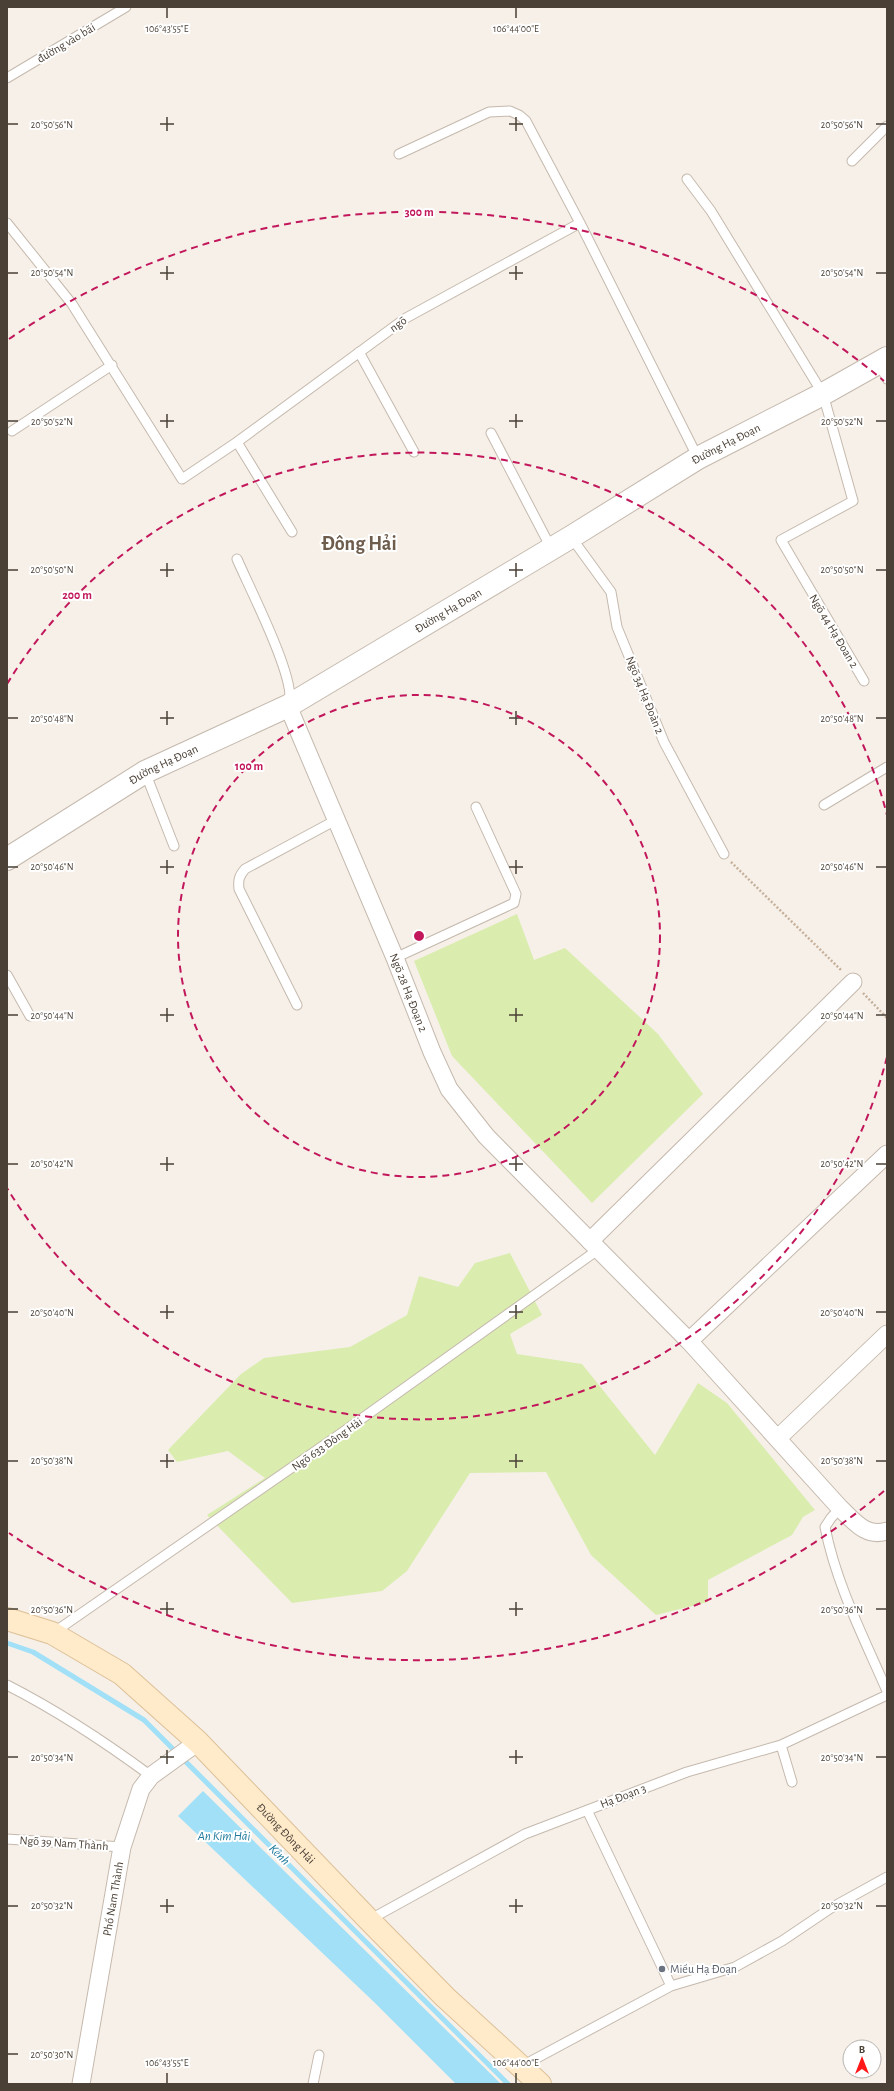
<svg xmlns="http://www.w3.org/2000/svg" width="894" height="2091" font-family="'Alegreya Sans',sans-serif">
  <rect width="100%" height="100%" fill="#f6f0e9"/>
  <path fill="#daedaf" d="M517 914 534 960 565 948 658 1034 703 1094 592 1203 452 1056 414 961Z
    M510 1253 542 1315 510 1334 517 1354 582 1364 655 1455 698 1383 727 1403 815 1510 803 1517 792 1535 708 1580V1602L656 1615 591 1555 546 1472 470 1473 407 1571 382 1591 292 1603 207 1515 265 1478 228 1451 177 1462 168 1450 241 1374 264 1358 350 1347 407 1315 419 1276 458 1287 475 1263Z"/>
  <path fill="#a1e0f7" d="M203 1791 501 2084H456L374 2002 178 1816Z"/>
  <g fill="none" stroke-linecap="round" stroke-linejoin="round">
    <path stroke="#a1e0f7" stroke-width="5" d="M7 1643 33 1652 144 1720 508 2084"/>
    <g stroke="#c5b9ad" stroke-width="11">
      <path id="service" d="M7 78 126 7
        M399 154 489 112 510 111 519 115 526 121 580 223
        M852 161 887 126
        M687 179 711 211 823 394 853 501 781 540 864 681
        M7 223 72 304 182 479 237 442 406 318 580 223 698 458
        M359 352 414 452
        M879 363 887 379
        M12 431 112 365
        M491 433 551 548
        M237 442 292 532
        M571 537 611 592 617 627 664 742 724 854
        M237 559C248 585 297 680 289 703
        M145 772 174 846
        M824 805 887 767
        M395 958 514 903 516 894 476 807
        M7 975 30 1016
        M297 1005 239 889C238 880 239 876 245 869L336 820
        M840 1508 831 1518 825 1527C836 1584 864 1638 887 1691
        M53 1633 343 1432 599 1249
        M7 1685C58 1711 105 1742 151 1776
        M781 1745 792 1782
        M587 1810 671 1986
        M7 1839 122 1847
        M369 1920 525 1834 687 1772 781 1745 887 1695
        M522 2066 671 1986 735 1967 782 1941 831 1908 887 1877
        M313 2084 319 2055"/>
    </g>
    <g stroke="#c5b9ad" stroke-width="19">
      <g id="minor">
        <path id="s1" d="M288 706 395 958 432 1052 449 1089 486 1136 689 1341 840 1508C854 1521 866 1538 887 1531"/>
        <path d="M590 1241 853 982"/>
        <path d="M689 1341 887 1154"/>
        <path d="M778 1438 887 1334"/>
        <path id="s2" d="M81 2084 122 1847 141 1789 151 1776 198 1742"/>
      </g>
    </g>
    <g stroke="#c5b9ad" stroke-width="24">
      <g id="tertiary">
        <path id="s3" d="M7 859 145 772 288 706 571 537 698 458 823 394 887 358"/>
      </g>
    </g>
    <g stroke="#ddc097" stroke-width="24">
      <g id="secondary">
        <path id="s4" d="M7 1619 52 1633 122 1674 198 1742 369 1920 445 1997 540 2084"/>
      </g>
    </g>
    <path stroke="#c6b09a" stroke-width="2.5" stroke-dasharray="2 2" stroke-linecap="butt" d="M731 862 842 971
      M863 993 887 1018"/>
    <use href="#service" stroke="#fff" stroke-width="9"/>
    <use href="#minor" stroke="#fff" stroke-width="17"/>
    <use href="#tertiary" stroke="#fff" stroke-width="22"/>
    <use href="#secondary" stroke="#ffeaca" stroke-width="22"/>
  </g>
  <path fill="none" stroke="#4a4036" stroke-width="1.5" d="M167 8V18M516 8V18M167 117V131M516 117V131M8 124H18M160 124H174M509 124H523M876 124H886M167 266V280M516 266V280M8 273H18M160 273H174M509 273H523M876 273H886M167 414V428M516 414V428M8 421H18M160 421H174M509 421H523M876 421H886M167 563V577M516 563V577M8 570H18M160 570H174M509 570H523M876 570H886M167 711V725M516 711V725M8 718H18M160 718H174M509 718H523M876 718H886M167 860V874M516 860V874M8 867H18M160 867H174M509 867H523M876 867H886M167 1008V1022M516 1008V1022M8 1015H18M160 1015H174M509 1015H523M876 1015H886M167 1157V1171M516 1157V1171M8 1164H18M160 1164H174M509 1164H523M876 1164H886M167 1305V1319M516 1305V1319M8 1312H18M160 1312H174M509 1312H523M876 1312H886M167 1454V1468M516 1454V1468M8 1461H18M160 1461H174M509 1461H523M876 1461H886M167 1602V1616M516 1602V1616M8 1609H18M160 1609H174M509 1609H523M876 1609H886M167 1750V1764M516 1750V1764M8 1757H18M160 1757H174M509 1757H523M876 1757H886M167 1899V1913M516 1899V1913M8 1906H18M160 1906H174M509 1906H523M876 1906H886M8 2054H18M167 2073V2083M516 2073V2083"/>
  <g fill="none" stroke="#c2185b" stroke-width="2" stroke-dasharray="7 5">
    <circle cx="419" cy="936" r="241"/>
    <path d="M887 1057A483 483 0 0 1 7 1188M7 684A483 483 0 0 1 887 815"/>
    <path d="M884 1491A724 724 0 0 1 9 1533M9 339A724 724 0 0 1 884 381"/>
  </g>
  <circle fill="#6b7280" stroke="#fff" stroke-width="1.5" cx="662" cy="1969" r="4"/>
  <g text-anchor="middle" dominant-baseline="central" stroke-width="4" stroke-linejoin="round" paint-order="stroke">
    <g font-size="12" fill="#4a4036" stroke="#fff">
      <text transform="translate(66 43) rotate(-31)">đường vào bãi</text>
      <text transform="translate(398 324) rotate(-35)">ngõ</text>
      <text stroke="none"><textPath href="#s3" startOffset="831">Đường Hạ Đoạn</textPath></text>
      <text stroke="none"><textPath href="#s3" startOffset="507">Đường Hạ Đoạn</textPath></text>
      <text transform="translate(834 631) rotate(59)">Ngõ 44 Hạ Đoan 2</text>
      <text transform="translate(645 695) rotate(68)">Ngõ 34 Hạ Đoàn 2</text>
      <text stroke="none"><textPath href="#s3" startOffset="183">Đường Hạ Đoạn</textPath></text>
      <text stroke="none"><textPath href="#s1" startOffset="311">Ngõ 28 Hạ Đoạn 2</textPath></text>
      <text transform="translate(327 1444) rotate(-35)">Ngõ 633 Đông Hải</text>
      <text transform="translate(623 1796) rotate(-21)">Hạ Đoạn 3</text>
      <text stroke="none"><textPath href="#s4" startOffset="357">Đường Đông Hải</textPath></text>
      <text transform="translate(64 1843) rotate(4)">Ngõ 39 Nam Thành</text>
      <text stroke="none"><textPath href="#s2" startOffset="188">Phố Nam Thành</textPath></text>
    </g>
    <g font-size="12" fill="#5b616d" stroke="#fff" text-anchor="start">
      <text x="670" y="1969">Miếu Hạ Đoạn</text>
    </g>
    <g font-size="13" font-style="italic" fill="#207b9e" stroke="#fff">
      <text x="224" y="1836">An Kim Hải</text>
      <text transform="translate(279 1855) rotate(45)">Kênh</text>
    </g>
    <g font-size="20" font-weight="bold" fill="#6e5c4d" stroke="#fff">
      <text x="359" y="544">Đông Hải</text>
    </g>
  </g>
  <g font-size="10" text-anchor="middle" fill="#4a4036" stroke="#fff" stroke-width="4" stroke-linejoin="round" paint-order="stroke">
    <text x="167" y="32">106°43'55"E</text>
    <text x="516" y="32">106°44'00"E</text>
    <text x="52" y="128">20°50'56"N</text>
    <text x="842" y="128">20°50'56"N</text>
    <text x="52" y="276">20°50'54"N</text>
    <text x="842" y="276">20°50'54"N</text>
    <text x="52" y="425">20°50'52"N</text>
    <text x="842" y="425">20°50'52"N</text>
    <text x="52" y="573">20°50'50"N</text>
    <text x="842" y="573">20°50'50"N</text>
    <text x="52" y="722">20°50'48"N</text>
    <text x="842" y="722">20°50'48"N</text>
    <text x="52" y="870">20°50'46"N</text>
    <text x="842" y="870">20°50'46"N</text>
    <text x="52" y="1019">20°50'44"N</text>
    <text x="842" y="1019">20°50'44"N</text>
    <text x="52" y="1167">20°50'42"N</text>
    <text x="842" y="1167">20°50'42"N</text>
    <text x="52" y="1316">20°50'40"N</text>
    <text x="842" y="1316">20°50'40"N</text>
    <text x="52" y="1464">20°50'38"N</text>
    <text x="842" y="1464">20°50'38"N</text>
    <text x="52" y="1613">20°50'36"N</text>
    <text x="842" y="1613">20°50'36"N</text>
    <text x="52" y="1761">20°50'34"N</text>
    <text x="842" y="1761">20°50'34"N</text>
    <text x="52" y="1909">20°50'32"N</text>
    <text x="842" y="1909">20°50'32"N</text>
    <text x="52" y="2058">20°50'30"N</text>
    <text x="167" y="2066">106°43'55"E</text>
    <text x="516" y="2066">106°44'00"E</text>
  </g>
  <circle cx="419" cy="936" r="6" fill="#c2185b" stroke="#fff" stroke-width="2"/>
  <g font-size="12" text-anchor="middle" font-weight="bold" fill="#c2185b" stroke="#fff" stroke-width="4" stroke-linejoin="round" paint-order="stroke">
    <text x="419" y="216">300 m</text>
    <text x="77" y="599">200 m</text>
    <text x="249" y="770">100 m</text>
  </g>
  <rect width="894" height="2091" fill="none" stroke="#4a4036" stroke-width="16"/>
  <g transform="translate(862 2059)"><circle r="19" fill="#ffffff" stroke="#b7b3af"/>
  <path d="M0-3L7 15L0 10L-7 15Z" fill="#ff1817"/>
  <text y="-6" font-size="11" font-weight="bold" text-anchor="middle" fill="#4a4036">B</text>
  </g>
</svg>
